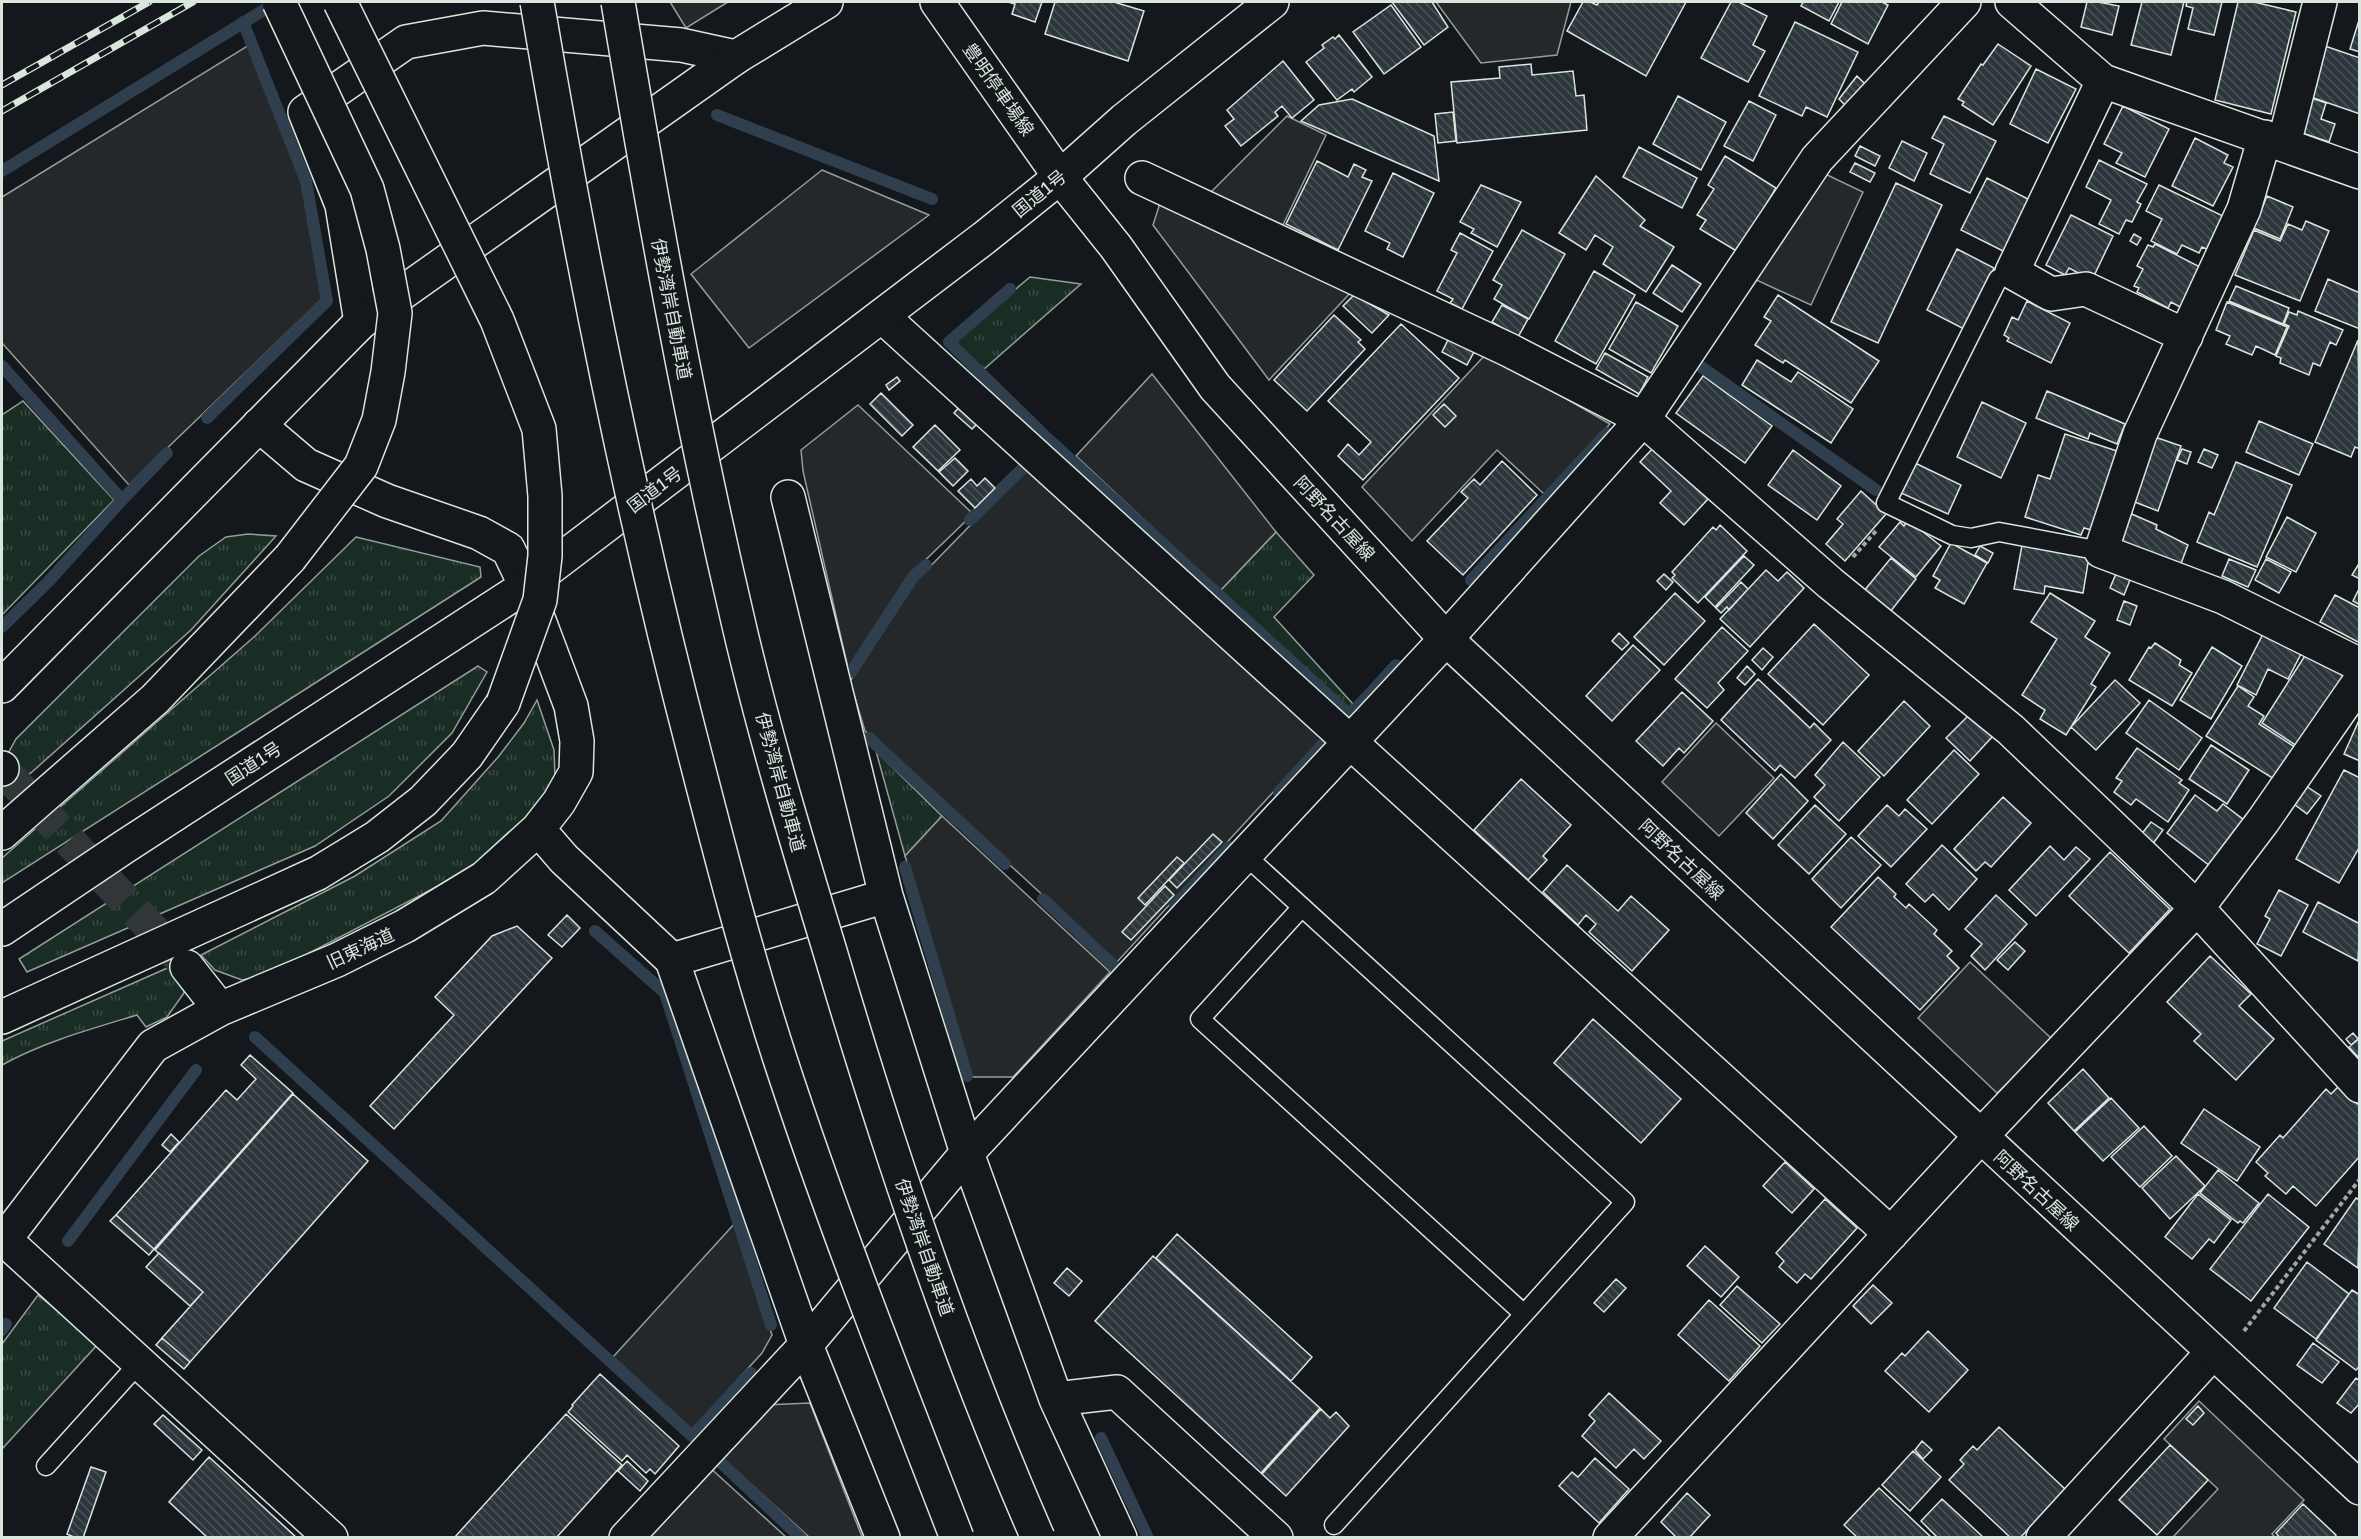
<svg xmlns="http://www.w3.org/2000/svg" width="2361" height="1539" font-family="'Golos Text','Noto Sans JP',sans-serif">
  <defs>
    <pattern id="grass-tufts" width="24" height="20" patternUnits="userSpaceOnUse" patternTransform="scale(1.5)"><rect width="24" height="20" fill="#1a2d24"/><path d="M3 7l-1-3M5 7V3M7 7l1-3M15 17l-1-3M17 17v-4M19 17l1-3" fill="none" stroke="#3b4b43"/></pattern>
    <pattern id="building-back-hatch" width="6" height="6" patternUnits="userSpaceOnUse" patternTransform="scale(1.5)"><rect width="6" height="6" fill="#2c363c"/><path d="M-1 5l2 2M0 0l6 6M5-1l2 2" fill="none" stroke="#4a5358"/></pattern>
  </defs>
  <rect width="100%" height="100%" fill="#14181c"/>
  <path fill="url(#grass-tufts)" stroke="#939e99" stroke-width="1.5" d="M1030 277 1081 284 983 370 953 342Z
    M23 401 114 500 2 615V415Z
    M1276 532 1314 575 1274 617 1353 704 1348 710 1220 591Z
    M248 534 276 536 191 630 14 788 4 783 6 757 16 739 199 556 226 537Z
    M356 537 480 567 481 577 2 883V858L255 636Z
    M478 666 487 672 452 733 389 796 315 846 27 972 19 959Z
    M537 700 554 750 555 777 537 809 469 870 267 975 242 980 215 970 201 955 355 876 441 821 499 756 524 723Z
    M876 751 942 816 905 856Z
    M172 966 183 978 184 993 167 1017 146 1027 137 1015C91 1029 43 1042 2 1065V1041Z
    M38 1295 98 1344 2 1449V1344Z"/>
  <path fill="#24282b" stroke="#939e99" stroke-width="1.5" d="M670 2H728L686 28Z
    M1436 2H1571L1557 55 1481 63Z
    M249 45 303 183 325 296 129 485 2 343V197Z
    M1287 116 1326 135 1280 231 1207 196Z
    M822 170 929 215 749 348 691 274Z
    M1819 171 1863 192 1811 305 1752 278Z
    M1161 200 1353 290 1269 380 1153 225Z
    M1487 353 1610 424 1544 494 1497 450 1412 541 1362 487Z
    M1152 374 1276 532 1220 591 1076 456Z
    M858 405 973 514 912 573 848 668 803 471 801 450Z
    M1028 466 1323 738 1116 963 865 731 850 681 916 581Z
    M1716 723 1774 778 1719 836 1662 782Z
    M942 816 1110 972 1013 1077H971L905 856Z
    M1970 962 2053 1040 1997 1093 1918 1018Z
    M736 1222 772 1335 762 1353 692 1430 613 1357Z
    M2199 1401 2304 1500 2272 1534 2275 1537H2173L2218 1489 2164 1439Z
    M810 1403 862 1537H809L720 1456 765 1405Z
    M707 1465 786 1537 641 1538Z"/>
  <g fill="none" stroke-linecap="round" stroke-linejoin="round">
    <path stroke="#2f3f4d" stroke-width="12" d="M717 115 932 199
      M2 171 277 2
      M1010 289 949 342 1047 438 1350 715
      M1697 364 1876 490
      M2 366 122 500 49 581 2 627
      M207 418 327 301 306 181 243 22
      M122 500 167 453
      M970 520 1025 466
      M1471 580 1607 433
      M851 672 913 577 926 565
      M1352 713 1396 665
      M869 738 1005 864
      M1279 792 1323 744
      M905 867 967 1076
      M1043 899 1117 969
      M1175 905 1229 847
      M595 931 665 993 771 1325
      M255 1037 692 1436 751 1373
      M68 1241 196 1070
      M2 1330 6 1324
      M1101 1438 1148 1538
      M718 1460 801 1538"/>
  </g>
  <path fill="url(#building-back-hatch)" stroke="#d8e6dc" stroke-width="1.5" d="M1008 2H1042L1035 22 1012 14 1015 4Z
    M1055 2H1114L1144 11 1128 61 1045 34Z
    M1392 2H1432L1448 27 1424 45Z
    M1583 2H1590L1597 5 1599 2H1686L1646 76 1567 31Z
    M1731 2H1739L1767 16 1753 45 1765 51 1748 82 1701 58Z
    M1803 2H1839L1829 21 1801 6Z
    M1842 2H1882L1888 5 1868 44 1831 24Z
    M2087 2H2098L2119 6 2112 35 2081 27Z
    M2142 2H2184L2171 55 2131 45Z
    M2187 2H2222L2214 35 2188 29 2193 8 2186 6Z
    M2238 2H2254L2296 12 2271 114 2215 100Z
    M1391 5 1421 47 1384 74 1353 32Z
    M2360 17V52L2350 49Z
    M1795 22 1858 52 1827 117 1806 107 1802 116 1759 96Z
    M1339 35 1372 77 1354 92 1352 89 1337 100 1306 62 1324 48 1322 45 1333 37 1335 39Z
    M1998 44 2031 66 1993 125 1962 105 1964 102 1958 99 1981 64 1983 65Z
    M2322 45 2360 58V114L2305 95Z
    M1283 61 1314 100 1292 118 1282 106 1275 112 1278 116 1241 146 1225 126 1234 119 1227 110Z
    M1531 64 1532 75 1573 71 1576 96 1584 95 1587 130 1457 143 1451 82 1500 78 1499 67Z
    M2036 69 2076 89 2048 143 2010 124Z
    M1857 76 1866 85 1846 106 1839 99Z
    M2303 95 2326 103 2321 119 2335 124 2329 142 2291 129Z
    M1678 96 1726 122 1701 170 1653 144Z
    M1352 99 1434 136 1439 181 1301 121 1319 105Z
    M1749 101 1776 115 1753 161 1724 146Z
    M2123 106 2169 129 2145 177 2116 163 2122 153 2104 144Z
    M1453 112 1456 141 1438 143 1435 114Z
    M1944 116 1996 141 1970 193 1930 174 1944 144 1932 138Z
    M2195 138 2228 155 2224 163 2233 167 2213 206 2172 186Z
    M1902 141 1927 153 1914 181 1889 168Z
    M1860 146 1880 156 1875 166 1855 156Z
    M1639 147 1697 178 1682 208 1623 177Z
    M1725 156 1776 188 1738 252 1700 229 1706 220 1697 215 1714 189 1708 185Z
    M2099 160 2147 184 2137 202 2141 204 2132 222 2126 220 2119 234 2099 224 2111 200 2086 187Z
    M1317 161 1348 177 1354 164 1366 170 1362 177 1372 181 1338 250 1286 224Z
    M1855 163 1875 173 1870 182 1850 172Z
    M1393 173 1434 193 1403 257 1387 249 1390 243 1365 231Z
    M1596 176 1645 220 1640 226 1674 247 1646 292 1603 264 1613 247 1595 235 1586 250 1559 233Z
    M1987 178 2030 200 2005 252 1961 230Z
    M1896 183 1942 205 1878 343 1831 322Z
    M1481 185 1521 202 1497 247 1471 233 1474 229 1460 222Z
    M2159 185 2225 217 2209 250 2202 247 2199 253 2182 245 2177 254 2151 241 2162 219 2146 211Z
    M2267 196 2293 207 2280 239 2254 228Z
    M2071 215 2113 236 2092 280 2069 268 2065 275 2046 265Z
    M2306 221 2329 231 2300 301 2235 275 2254 230 2280 241 2288 224 2302 230Z
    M1522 230 1565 254 1529 319 1494 299 1502 285 1493 280Z
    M1460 233 1493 251 1462 309 1450 303 1453 299 1437 291 1457 253 1451 250Z
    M2134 234 2141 238 2137 245 2130 241Z
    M2155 244 2200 267 2180 307 2171 302 2168 308 2137 292 2139 288 2134 286 2143 269 2137 266 2148 245 2153 247Z
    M1957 249 1994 268 1964 329 1927 310Z
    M1672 265 1701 284 1682 312 1653 293Z
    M1594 271 1635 295 1596 364 1555 341Z
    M2328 279 2360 293V329L2315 311Z
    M2236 286 2289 308 2283 324 2229 301Z
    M1354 295 1389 315 1372 333 1343 306Z
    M1778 295 1879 361 1851 403 1785 360 1783 363 1755 345 1771 321 1764 317Z
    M2027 301 2070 323 2051 363 2007 341 2009 338 2004 335 2012 317 2018 320Z
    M1636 302 1678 326 1651 373 1609 349Z
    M2227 302 2287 327 2275 355 2256 346 2252 355 2226 344 2230 336 2216 330Z
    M1502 305 1528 319 1518 337 1492 322Z
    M2298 311 2343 330 2336 345 2330 342 2320 366 2313 363 2309 375 2280 363 2281 358 2276 356 2289 326 2284 324 2289 312 2297 315Z
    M1334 315 1361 340 1358 342 1365 349 1307 411 1274 380Z
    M1401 324 1459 378 1363 480 1338 456 1348 444 1359 455 1371 442 1328 401Z
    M1449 338 1475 350 1467 365 1442 352Z
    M2358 340 2360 449 2355 447 2351 457 2315 442Z
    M1605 353 1648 377 1639 394 1596 369Z
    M1757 360 1791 382 1798 372 1853 409 1831 443 1742 385Z
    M1703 376 1772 426 1745 463 1676 413Z
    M897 377 900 381 889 390 886 385Z
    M2047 391 2125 424 2117 444 2090 433 2088 439 2036 418Z
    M881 393 913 425 902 436 870 404Z
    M1982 402 2026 423 2001 478 1957 457Z
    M962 404 980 421 972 429 954 413Z
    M1444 404 1456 416 1445 427 1433 415Z
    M2259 421 2313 444 2299 475 2246 452Z
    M935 425 960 450 938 471 913 447Z
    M2065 434 2120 452 2095 531 2084 528 2081 535 2025 517 2038 475 2050 479Z
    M2152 436 2181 446 2158 511 2127 499Z
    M1653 448 1708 499 1684 525 1660 503 1671 491 1640 462Z
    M2182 449 2191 452 2187 464 2177 460Z
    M2204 449 2218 455 2212 468 2198 462Z
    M1793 450 1841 486 1817 520 1768 485Z
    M955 458 968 471 953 486 939 472Z
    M1502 461 1537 495 1463 575 1427 541 1468 498 1461 492 1474 479 1480 485Z
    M2236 462 2292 485 2257 567 2197 542 2209 512 2214 515Z
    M1915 463 1961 485 1948 514 1901 493Z
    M985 478 995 488 975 508 958 491 971 479 977 486Z
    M1861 491 1886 514 1845 561 1826 544 1843 524 1837 519Z
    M2127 512 2157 525 2156 529 2188 545 2180 566 2114 544Z
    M2287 517 2316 533 2296 572 2266 557Z
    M1908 520 1941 546 1916 577 1879 547 1900 522 1904 526Z
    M1720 525 1747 551 1698 603 1672 578 1675 575 1672 572 1713 527 1716 530Z
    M1951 543 1987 563 1964 604 1935 588 1940 580 1933 576Z
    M2022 545 2089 557 2083 593 2045 586 2044 594 2014 589Z
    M1980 546 1993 553 1988 563 1975 555Z
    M1744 556 1754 565 1715 607 1705 597Z
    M1891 558 1916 579 1890 612 1864 591Z
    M2229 559 2256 570 2248 587 2222 576Z
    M2266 559 2291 572 2279 593 2255 580Z
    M2360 562V579L2352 575Z
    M2118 569 2132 575 2124 595 2110 588Z
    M1766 570 1778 581 1787 572 1804 588 1750 647 1720 619Z
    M1664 574 1673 582 1666 590 1657 581Z
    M1741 582 1748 589 1729 610 1727 607 1721 613 1716 608Z
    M2360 587V605L2353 601Z
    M1675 593 1705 621 1664 665 1634 637Z
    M2050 593 2095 621 2085 637 2110 653 2091 684 2096 687 2066 735 2040 719 2045 710 2022 695 2057 639 2031 622Z
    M2335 595 2360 608V643L2320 622Z
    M2124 601 2137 606 2130 625 2117 620Z
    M1814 624 1869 675 1823 725 1768 674Z
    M1722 627 1748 651 1718 683 1724 690 1707 708 1675 679Z
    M2265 630 2303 650 2288 679 2268 669 2256 695 2237 685Z
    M1619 633 1629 643 1622 650 1612 641Z
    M2155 643 2181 660 2179 665 2192 673 2172 706 2129 680 2149 647 2151 648Z
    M1633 645 1660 670 1612 721 1586 696Z
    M2212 647 2242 666 2211 719 2180 700Z
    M1763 648 1773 657 1762 670 1752 660Z
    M2308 651 2347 676 2300 748 2262 723Z
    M1747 666 1755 674 1745 685 1737 678Z
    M1758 679 1810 728 1814 723 1831 740 1795 778 1780 765 1775 771 1721 720Z
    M2115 680 2140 703 2096 750 2071 727Z
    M2238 686 2254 697 2248 706 2264 716 2259 724 2298 749 2277 781 2206 736Z
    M1682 692 1713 721 1684 753 1679 748 1663 766 1636 741Z
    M2149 700 2202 738 2179 770 2126 733Z
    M1904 701 1930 726 1884 776 1858 751Z
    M1970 714 1993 736 1970 761 1946 738Z
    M2360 718V761L2344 754Z
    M1843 742 1880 777 1839 821 1814 797 1825 785 1815 775Z
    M2211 745 2249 770 2227 804 2189 779Z
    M2137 748 2182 780 2179 783 2189 790 2168 822 2136 799 2131 805 2114 792 2122 781 2116 778Z
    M1954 750 1979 774 1932 824 1907 800Z
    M2344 770 2360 778V846L2339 883 2296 859Z
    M1781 774 1808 801 1773 839 1746 813Z
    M1521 779 1571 825 1543 856 1547 860 1528 880 1474 830Z
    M2306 786 2321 796 2307 814 2294 804Z
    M2195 795 2217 811 2223 804 2248 823 2214 869 2167 833Z
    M2003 797 2031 823 1991 867 1985 862 1976 871 1954 849Z
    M1815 805 1846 834 1809 874 1778 845Z
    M1887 805 1899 816 1905 809 1927 829 1891 867 1858 836Z
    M2151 822 2163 830 2152 845 2140 836Z
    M1213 834 1222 842 1177 888 1169 880Z
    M1851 837 1881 865 1841 908 1812 879Z
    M1942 845 1977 879 1949 910 1933 894 1925 902 1906 884Z
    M2050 846 2064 860 2076 847 2090 859 2036 916 2009 890Z
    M2110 852 2170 909 2129 953 2069 896Z
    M1177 857 1184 863 1145 905 1138 898Z
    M1567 865 1618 911 1631 896 1669 930 1632 971 1589 932 1596 924 1586 915 1578 925 1543 892Z
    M1878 877 1896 894 1894 897 1906 908 1909 904 1937 930 1934 934 1952 951 1947 956 1959 968 1920 1010 1831 927Z
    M1165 886 1174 895 1131 940 1122 932Z
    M2279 890 2308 905 2281 956 2257 944 2270 919 2265 916Z
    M1996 895 2027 924 1985 970 1971 956 1982 944 1965 929Z
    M2318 902 2360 924 2358 961 2303 932Z
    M567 915 580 928 562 947 548 935Z
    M517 926 552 958 394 1129 370 1106 454 1015 435 997 492 936Z
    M2015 942 2025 951 2008 970 1997 960Z
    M2210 956 2251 994 2239 1006 2274 1039 2236 1080 2194 1041 2201 1034 2167 1002Z
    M1593 1019 1681 1099 1641 1143 1554 1063Z
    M2353 1033 2358 1039 2351 1045 2346 1039Z
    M2360 1038V1059L2349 1047Z
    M250 1055 293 1093 154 1249 116 1215 226 1090 237 1100 256 1079 241 1065Z
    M2083 1069 2109 1098 2074 1131 2048 1103Z
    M2338 1087 2360 1106V1156L2316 1206 2293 1186 2286 1194 2265 1176 2268 1173 2256 1162 2280 1135 2283 1138 2326 1089 2331 1094Z
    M293 1094 368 1161 190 1362 162 1338 203 1292 155 1250Z
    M2111 1098 2139 1128 2103 1161 2075 1132Z
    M2204 1109 2260 1147 2237 1181 2181 1143Z
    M2144 1126 2172 1156 2140 1187 2111 1157Z
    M171 1134 179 1142 170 1152 162 1145Z
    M2176 1156 2205 1186 2170 1219 2142 1188Z
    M1785 1162 1814 1189 1792 1213 1763 1186Z
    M2218 1170 2259 1203 2243 1223 2240 1221 2238 1223 2200 1193Z
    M2198 1194 2231 1220 2214 1243 2209 1239 2192 1259 2165 1237Z
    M2268 1194 2309 1227 2251 1301 2210 1269Z
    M2356 1198 2360 1200 2358 1268 2324 1244Z
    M1825 1199 1857 1228 1811 1279 1805 1274 1797 1283 1779 1267 1784 1261 1776 1253Z
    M116 1215 154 1249 149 1255 110 1221Z
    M1177 1234 1312 1357 1291 1381 1156 1258Z
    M1705 1246 1739 1277 1721 1297 1687 1266Z
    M159 1253 203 1292 190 1306 146 1267Z
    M1153 1256 1320 1408 1261 1473 1095 1321Z
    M2307 1262 2349 1294 2316 1339 2274 1308Z
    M1067 1268 1082 1281 1069 1296 1054 1283Z
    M1616 1279 1626 1288 1604 1312 1594 1303Z
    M1873 1285 1892 1303 1871 1324 1853 1306Z
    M1737 1286 1780 1324 1762 1343 1720 1305Z
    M2352 1290 2360 1295V1366L2356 1370 2316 1340Z
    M1709 1300 1760 1346 1729 1381 1678 1335Z
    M1928 1331 1968 1370 1929 1412 1885 1371 1902 1353 1905 1356Z
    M162 1338 190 1362 184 1369 156 1345Z
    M2313 1343 2339 1362 2322 1383 2297 1365Z
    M600 1374 679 1446 655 1474 650 1469 646 1473 627 1455 622 1461 568 1412 573 1406 572 1405Z
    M2356 1378 2360 1381V1403L2351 1413 2337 1403Z
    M1609 1393 1661 1441 1644 1459 1634 1449 1616 1468 1582 1436 1595 1421 1589 1415Z
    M2198 1406 2204 1413 2193 1425 2186 1419Z
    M1321 1409 1330 1418 1336 1412 1349 1426 1286 1496 1262 1474Z
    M566 1414 622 1465 556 1538H454Z
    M163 1415 202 1450 193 1460 154 1424Z
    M1999 1427 2065 1489 2020 1538H2011L1949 1480 1964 1464 1960 1460 1973 1446 1977 1450Z
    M1922 1441 1932 1450 1923 1459 1915 1450Z
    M2170 1445 2208 1480 2157 1535 2119 1500Z
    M1913 1451 1941 1477 1910 1511 1882 1485Z
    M209 1457 297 1538H208L169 1502Z
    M1595 1458 1629 1489 1599 1523 1559 1486 1572 1472 1578 1477Z
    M627 1461 648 1481 640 1491 618 1471Z
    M91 1467 106 1472 83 1538H76L67 1534Z
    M1879 1488 1932 1538H1858L1844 1525Z
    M1687 1493 1710 1515 1689 1538H1677L1661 1522Z
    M1942 1499 1983 1537V1538H1938L1921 1521Z
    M2303 1504 2336 1535 2333 1538H2280L2276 1533Z"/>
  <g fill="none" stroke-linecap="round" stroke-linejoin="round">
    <path stroke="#313739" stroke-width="33" stroke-dasharray="33 16" stroke-linecap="butt" d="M2 769 184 963"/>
    <g stroke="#d8e6dc" stroke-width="21">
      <path id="service" d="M2012 272 1998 279 1886 503 1952 535 1971 538 1999 532 2101 551
        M1245 855 1625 1202 1334 1525
        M1302 907 1200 1019 1524 1314
        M46 1466 139 1363"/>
    </g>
    <g stroke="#d8e6dc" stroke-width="36">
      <path id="minor" d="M2012 2 2103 81 2360 172
        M2103 81 2012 272 2051 294 2086 289 2186 336
        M2265 137 2244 209 2140 434 2101 551 2223 597 2360 665
        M2284 144 2320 2
        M1142 178 1509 350 1643 419 1830 583 2011 730 2197 908 2360 1086
        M882 316 1891 1234
        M361 322 342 205 305 112 406 42 483 28 681 45 736 57
        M788 497 886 896 967 1153 1056 1399 1120 1538
        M2 768V769
        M538 829 564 859 672 960 806 1345 883 1538
        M672 960 886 896
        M187 967 220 1009
        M4 1239 331 1538
        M2 1243 153 1046 220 1009 337 960 405 926 484 878 538 829 559 802 576 772 577 741 571 706 526 586 508 549 479 533 387 501 306 465 259 425
        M1056 1399 1117 1392 1276 1538
        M626 1538 806 1345 967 1153 1446 639 1643 419 1817 159 1964 2
        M1610 1538 1980 1137 2197 908 2263 821 2360 681
        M2043 1538 2213 1352"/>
    </g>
    <g stroke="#d8e6dc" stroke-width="36">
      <path id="tertiary" d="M2 686 361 322 736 57 826 2"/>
    </g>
    <g stroke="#d8e6dc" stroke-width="36">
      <path id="secondary" d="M937 2 1060 177 1116 247 1215 387 1446 639 2360 1488"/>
    </g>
    <g stroke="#d8e6dc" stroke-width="36">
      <path id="trunk" d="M2 833 155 699 290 558
        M2 929 124 847 526 586 984 238 1060 177 1124 120 1272 2
        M2 1017 318 873 377 837 423 801 467 755 503 703"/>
    </g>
    <path stroke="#9da8a2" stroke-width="4" stroke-dasharray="4.5 3" stroke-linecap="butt" d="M1853 557 1876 531
      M2244 1331 2360 1179"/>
    <use href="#service" stroke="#14181c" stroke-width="18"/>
    <use href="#minor" stroke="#14181c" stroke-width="33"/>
    <use href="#tertiary" stroke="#14181c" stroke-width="33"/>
    <use href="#secondary" stroke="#14181c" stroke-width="33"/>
    <use href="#trunk" stroke="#14181c" stroke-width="33"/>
    <g stroke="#d8e6dc" stroke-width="7">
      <path id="rail" d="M2 85 149 2
        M2 111 193 2"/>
    </g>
    <use href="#rail" stroke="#14181c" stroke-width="4.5" stroke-dasharray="14" stroke-linecap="butt"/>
    <g stroke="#d8e6dc" stroke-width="36" stroke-linecap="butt">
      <path id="trunk-bridge" d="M279 2 367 189 383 249 395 313 388 372 379 420 361 466 290 558
        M340 2 497 320 539 429 545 496V556L540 600 503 703"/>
    </g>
    <g stroke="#d8e6dc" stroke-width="36" stroke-linecap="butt">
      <path id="motorway-bridge" d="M537 2C580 255 630 506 695 755 721 856 747 957 779 1056 832 1219 895 1378 957 1538
        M618 2C652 205 688 407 735 608 761 723 795 836 829 948 888 1148 954 1346 1038 1538"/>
    </g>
    <use href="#trunk-bridge" stroke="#14181c" stroke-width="33"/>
    <use href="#motorway-bridge" stroke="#14181c" stroke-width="33"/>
  </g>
  <g text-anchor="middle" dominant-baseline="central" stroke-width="4.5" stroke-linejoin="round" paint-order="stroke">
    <g font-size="18" fill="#d8e6dc" stroke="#14181c">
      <text transform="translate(999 89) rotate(55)">豊明停車場線</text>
      <text transform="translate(1039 193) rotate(-39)">国道1号</text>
      <text transform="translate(672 309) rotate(79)">伊勢湾岸自動車道</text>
      <text transform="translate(654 489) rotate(-37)">国道1号</text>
      <text transform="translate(1335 518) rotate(47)">阿野名古屋線</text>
      <text transform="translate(253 763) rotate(-33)">国道1号</text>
      <text transform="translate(781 782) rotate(75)">伊勢湾岸自動車道</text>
      <text transform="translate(1682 859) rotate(43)">阿野名古屋線</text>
      <text transform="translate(360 948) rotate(-25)">旧東海道</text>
      <text transform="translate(2037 1190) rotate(43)">阿野名古屋線</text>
      <text transform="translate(925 1247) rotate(71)">伊勢湾岸自動車道</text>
    </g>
  </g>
  <rect width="2361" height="1539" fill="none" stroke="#d8e6dc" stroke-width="6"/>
</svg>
